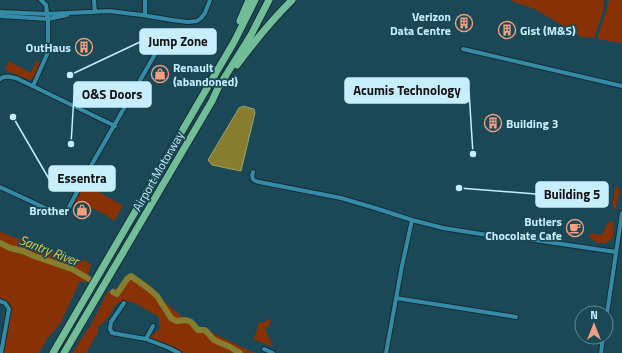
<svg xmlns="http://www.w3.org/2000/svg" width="622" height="353" font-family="'Titillium Web',sans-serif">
  <rect width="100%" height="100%" fill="#1b4856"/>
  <path fill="#873105" d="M510 0H603V12L594 38 581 37 535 9 514 2Z
    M609 0H622V43L597 39 606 12Z
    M9 61 31 73 36 61 41 63 35 76 31 80 26 79 5 70Z
    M85 184 123 206 114 221C105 213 94 209 83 204L81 207 74 202Z
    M616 186 620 190 615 211 612 203Z
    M610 221 613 222V237L607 243H597L589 237 592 233 602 235 605 228Z
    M0 232 35 245 84 260 91 264 86 283 80 281 60 324 47 339 39 353H2L10 308 8 302 0 299Z
    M126 276 130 279H139L148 284 162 300 186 320 254 353H181L146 339 159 330V317L135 303 124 300 115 305C112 313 105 322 98 327V332L86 353H73L79 342 91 325 108 291 117 289Z
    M271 319 270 325 265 329 273 347 253 339 257 330 258 324Z"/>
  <path fill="#877d2f" stroke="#9a9f6c" d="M243 106 254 109 255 113 241 171 212 165 208 160 239 108Z"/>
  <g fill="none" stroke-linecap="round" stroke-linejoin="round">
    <path stroke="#877d2f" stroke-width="6" d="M0 243 10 248 23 251 34 256 72 269 89 279
      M113 292 117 294 127 279 131 276 149 289 157 296 171 318 176 321 186 320 191 322 198 330H205L214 340 230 347 240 353"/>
    <g stroke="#122c35" stroke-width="6">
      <path id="street" d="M94 0 95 12
        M145 0V15
        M0 12 47 14 109 11 142 15 172 20 188 22 197 21 201 18 205 13 210 0
        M0 16 48 19 67 15
        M463 49 622 86
        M0 79C4 75 11 77 16 78L115 126
        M33 86 48 52V21L46 5 41 0
        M253 172C251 179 253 181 259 182L341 198 375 208 412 220 443 228 481 234 521 238 616 252
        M0 187 56 213C62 213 64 212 68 209L92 164 158 49
        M396 298 516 317
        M0 301 5 303 9 309 1 353
        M124 303 111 322 110 329 112 333 146 339 169 348 179 353
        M606 320 622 213
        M146 339 153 326
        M264 349 273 353
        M386 353 402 266 412 220
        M601 353 603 337"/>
    </g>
    <g stroke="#122c35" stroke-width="9">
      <path id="highway" d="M240 21 249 0
        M237 65C254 42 272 20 292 0
        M53 353 210 83 234 42 255 0
        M64 353 212 101 218 88 251 35 269 0"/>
    </g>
    <use href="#street" stroke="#358ba6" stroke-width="4"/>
    <use href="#highway" stroke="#71bd98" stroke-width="7"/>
  </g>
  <defs>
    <g id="building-ring" transform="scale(0.9)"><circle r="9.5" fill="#1b4856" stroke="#f2a080" stroke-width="1.5"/><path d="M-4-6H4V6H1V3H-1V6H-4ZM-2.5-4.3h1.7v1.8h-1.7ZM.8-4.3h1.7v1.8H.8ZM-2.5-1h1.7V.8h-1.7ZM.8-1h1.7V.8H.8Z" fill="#f2a080"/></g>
    <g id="shop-ring" transform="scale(0.9)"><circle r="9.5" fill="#1b4856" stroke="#f2a080" stroke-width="1.5"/><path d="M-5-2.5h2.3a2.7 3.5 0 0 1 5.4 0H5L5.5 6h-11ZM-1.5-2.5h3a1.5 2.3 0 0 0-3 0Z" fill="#f2a080"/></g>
    <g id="cafe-ring" transform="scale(0.9)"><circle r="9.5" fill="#1b4856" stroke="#f2a080" stroke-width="1.5"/><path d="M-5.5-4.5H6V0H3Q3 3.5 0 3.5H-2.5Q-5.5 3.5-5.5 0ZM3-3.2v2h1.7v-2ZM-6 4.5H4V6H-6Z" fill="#f2a080"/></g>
  </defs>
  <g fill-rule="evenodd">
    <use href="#building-ring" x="464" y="23"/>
    <use href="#building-ring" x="507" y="30"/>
    <use href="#building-ring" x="84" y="47"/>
    <use href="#shop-ring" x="160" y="74"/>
    <use href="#building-ring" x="493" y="123"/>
    <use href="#shop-ring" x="82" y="210"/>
    <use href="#cafe-ring" x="575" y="228"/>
  </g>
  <g text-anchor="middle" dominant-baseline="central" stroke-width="3.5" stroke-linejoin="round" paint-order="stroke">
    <g font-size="12" font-weight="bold" fill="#c7eefc" stroke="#1b4856" text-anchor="end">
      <text x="451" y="16">Verizon<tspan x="451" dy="14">Data Centre</tspan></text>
      <text x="520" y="30" text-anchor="start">Gist (M&amp;S)</text>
      <text x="71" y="47">OutHaus</text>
      <text x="173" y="67" text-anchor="start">Renault<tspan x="173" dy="14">(abandoned)</tspan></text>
      <text x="506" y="123" text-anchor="start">Building 3</text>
      <text x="69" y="210">Brother</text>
      <text x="562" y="221">Butlers<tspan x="562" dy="14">Chocolate Cafe</tspan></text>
    </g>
    <g font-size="12" fill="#c7eefc" stroke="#1b4856">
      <text transform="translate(158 171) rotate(-60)">Airport Motorway</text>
    </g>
    <g font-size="13" font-style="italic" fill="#e2d042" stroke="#1b4856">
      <text transform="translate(49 250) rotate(21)">Santry River</text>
    </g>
  </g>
  <path fill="none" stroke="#c7eefc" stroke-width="1.5" d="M70 75L140 42M473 154L469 91M71 144L74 95M13 117L49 179M459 188L536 194"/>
  <g fill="#c7eefc" stroke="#1b4856" stroke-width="1.5">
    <circle cx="70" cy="75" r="4"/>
    <circle cx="473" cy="154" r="4"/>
    <circle cx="71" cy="144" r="4"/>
    <circle cx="13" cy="117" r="4"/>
    <circle cx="459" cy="188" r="4"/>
  </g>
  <g fill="#c7eefc" stroke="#c7eefc" stroke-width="1.5">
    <rect x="140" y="29" width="76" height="25" rx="4"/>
    <rect x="345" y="78" width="124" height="25" rx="4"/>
    <rect x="74" y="82" width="77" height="25" rx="4"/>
    <rect x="49" y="166" width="66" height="25" rx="4"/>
    <rect x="536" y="182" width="72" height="25" rx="4"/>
  </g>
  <g font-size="13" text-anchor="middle" font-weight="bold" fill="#111">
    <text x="178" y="46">Jump Zone</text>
    <text x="407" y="95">Acumis Technology</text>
    <text x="112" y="99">O&amp;S Doors</text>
    <text x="82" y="183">Essentra</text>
    <text x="572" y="199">Building 5</text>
  </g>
  <g transform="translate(594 325)"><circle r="19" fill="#1b4856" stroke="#608a98"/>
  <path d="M0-3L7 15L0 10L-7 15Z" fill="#f2a080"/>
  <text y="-6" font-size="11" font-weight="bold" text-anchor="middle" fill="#c7eefc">N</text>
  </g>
</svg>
